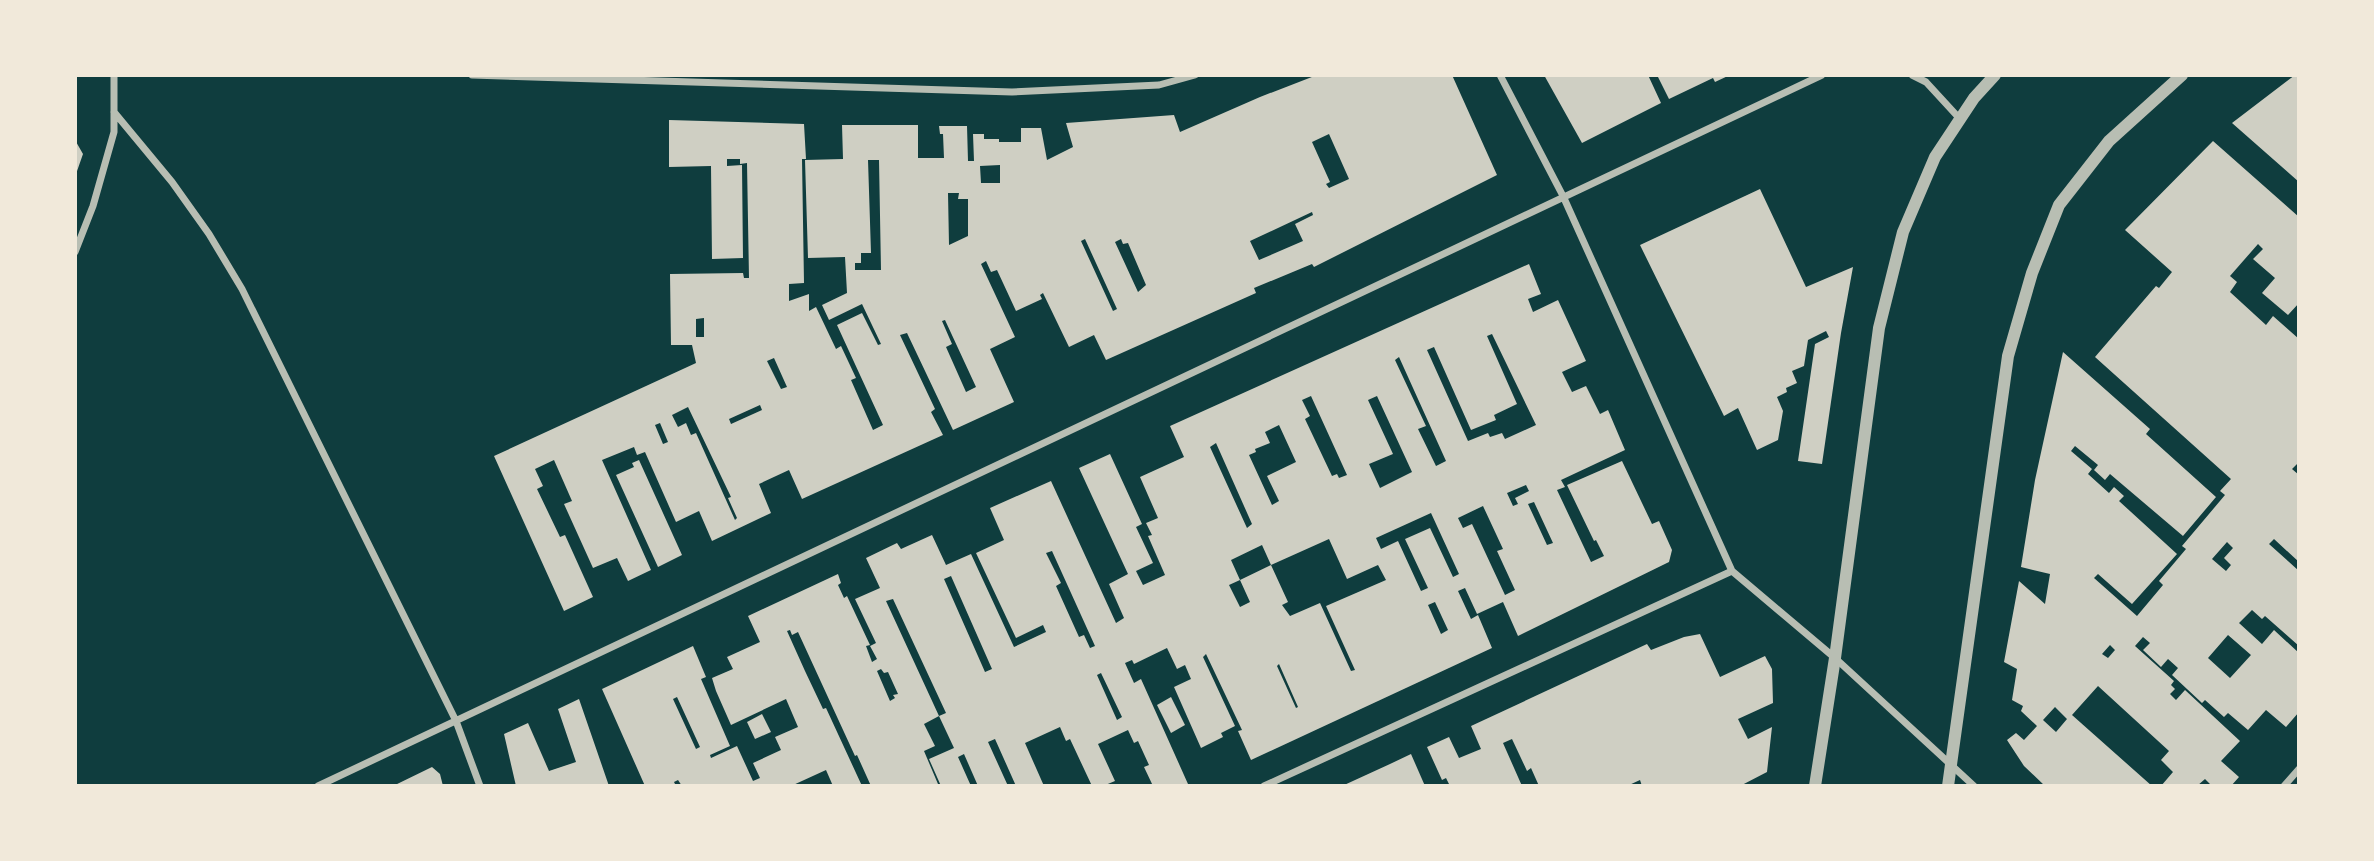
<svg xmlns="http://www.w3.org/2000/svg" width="2374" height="861" font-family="Signika,sans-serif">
  <rect width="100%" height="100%" fill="#0f3d3e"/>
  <path fill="#cfcfc3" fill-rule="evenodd" d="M1317 75H1452L1497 175 1314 267 1312 264 1254 288 1256 293 1106 360 1094 335 1069 347 1043 293 1040 295 1042 299 1016 311 997 270 991 272 986 261 981 264 1015 337 990 349 1014 402 953 430 907 333 900 335 935 409 931 412 943 435 802 499 789 470 759 484 771 513 712 541 699 511 676 522 645 452 637 455 634 447 602 460 651 570 628 581 617 558 593 568 564 504 572 501 554 460 535 469 543 486 537 489 560 537 565 535 593 597 564 611 494 456 696 363 692 345H671L670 274 743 273 744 278H749L747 163 740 164V159H727V166L742 165 743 258 712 259 711 166 669 167V120L804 124 806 159H802L804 283 789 284V301L809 294V311L816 307 836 349 841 346 856 378 851 380 873 430 883 425 837 325 862 313 878 345 881 344 862 304 829 320 822 305 847 293 845 257 808 258 805 160 843 159 842 125H918V158H944L943 134H940L939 126H967L968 161H974L973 134H984V139H999V142H1021V128H1041L1047 160 1073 147 1066 123 1174 115 1180 132 1260 97ZM1329 134 1349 179 1329 188 1326 184 1330 182 1312 142ZM868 160H879L881 270H855V263H861V253H871ZM1000 165V183H981L980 166ZM948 193H959L958 199H968V236L949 245ZM1312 212 1313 215 1295 224 1303 241 1259 260 1250 241ZM1085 239 1117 309 1113 311 1081 241ZM1121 239 1123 244 1128 243 1146 285 1138 292 1115 242ZM704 318V337H696V319ZM945 320 976 387 966 392 946 347 952 344 942 321ZM774 358 787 387 781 389 767 361ZM760 405 762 410 731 424 729 419ZM688 407 731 497 728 498 737 518 735 520 696 433 691 435 686 423 678 427 672 415ZM660 423 668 442 663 444 655 425Z
    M1544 75H1648L1661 103 1582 143Z
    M1657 75H1730L1715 82 1713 78 1669 99Z
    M2295 75H2299V182L2232 123Z
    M75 140 83 154 76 174H75Z
    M2213 141 2299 217V303L2288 315 2262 293 2275 278 2253 259 2263 249 2258 244 2230 276 2237 282 2230 292 2266 325 2273 316 2299 339V462L2292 469 2299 475V562L2274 539 2269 544 2299 571V646L2265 616 2262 619 2252 610 2239 623 2262 644 2274 630 2299 653V712L2286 727 2266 710 2248 730 2228 713 2224 717 2205 700 2202 703 2172 675 2178 668 2168 659 2161 667 2143 650 2150 643 2143 637 2135 646 2174 681 2171 685 2175 689 2170 694 2176 700 2185 690 2240 741 2221 761 2239 777 2231 786H2212L2205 779 2197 786H2161L2173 772 2161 760 2169 751 2098 686 2072 715 2152 786H2045L2024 766 2007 740 2016 733 2024 740 2037 726 2021 711 2023 706 2012 700 2017 669 2004 662 2019 581 2045 604 2050 574 2021 567 2035 480 2063 352 2150 429 2146 434 2216 497 2183 536 2110 474 2105 480 2094 470 2098 465 2075 446 2071 451 2092 469 2088 474 2109 493 2114 487 2124 496 2119 501 2177 554 2132 604 2098 574 2094 578 2137 616 2163 585 2159 581 2186 549 2182 546 2225 495 2220 491 2231 479 2095 357 2156 286 2159 288 2172 272 2125 230ZM2227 542 2233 548 2224 558 2231 565 2226 571 2212 559ZM2228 635 2251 655 2230 678 2208 658ZM2110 645 2115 650 2108 658 2102 654ZM2055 707 2067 719 2056 732 2043 720Z
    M1760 189 1806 287 1853 267 1841 333 1822 464 1798 461 1815 344 1829 337 1826 331 1808 340 1804 366 1792 371 1797 383 1786 388 1787 392 1777 397 1783 411 1778 440 1757 450 1738 408 1724 416 1640 245Z
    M1529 264 1541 294 1528 299 1533 312 1558 300 1586 361 1562 372 1572 392 1586 386 1600 414 1608 410 1625 450 1561 480 1565 487 1557 490 1591 562 1604 556 1596 540 1594 541 1567 485 1622 461 1652 524 1659 521 1672 550 1669 562 1518 636 1503 602 1477 614 1465 588 1458 591 1471 619 1478 615 1492 648 1251 760 1238 731 1242 730 1206 654 1203 657 1235 726 1221 733 1223 737 1201 748 1174 687 1191 679 1185 665 1177 669 1167 648 1134 664 1132 660 1125 663 1134 683 1141 679 1188 784 1185 786H1153L1144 767 1149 765 1138 741 1134 743 1128 730 1098 744 1115 781 1103 786H1092L1070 739 1066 741 1060 727 1025 743 1044 786H1016L995 739 988 742 1008 786H978L964 754 958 757 971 786H941L929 759 954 748 939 716 946 713 893 599 886 601 939 716 924 724 935 746 924 751 938 784 871 786 857 755 855 756 798 632 792 635 790 630 787 631 805 671 823 709 826 708 862 786H833L826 770 791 786H682L678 780 674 782 676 786H645L602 689 693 646 706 677 701 679 730 746 710 755 711 758 737 746 753 781 760 778 753 763 781 750 775 737 798 727 786 699 731 725 716 691 712 678 733 669 727 657 760 642 748 616 838 574 841 583 838 585 844 598 847 596 870 645 866 646 872 662 877 659 870 646 876 643 855 599 880 588 866 558 897 543 901 549 932 535 946 565 971 554 1014 647 1046 632 1043 625 1016 638 976 553 1004 540 990 508 1051 481 1116 623 1124 618 1109 584 1128 574 1079 468 1110 454 1142 524 1136 527 1153 563 1136 571 1143 585 1165 575 1148 536 1152 535 1146 523 1158 518 1140 477 1184 457 1170 426ZM1492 334 1536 425 1505 439 1502 433 1490 437 1488 433 1468 441 1427 350 1434 347 1471 430 1496 420 1494 415 1517 404 1487 336ZM1399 357 1446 461 1436 466 1418 429 1426 426 1395 360ZM1311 396 1347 475 1339 478 1337 474 1332 476 1305 419 1310 416 1302 400ZM1377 396 1412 472 1380 488 1369 464 1393 454 1368 400ZM1279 425 1296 462 1267 476 1279 501 1272 505 1249 455 1256 452 1255 449 1270 443 1265 432ZM1216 443 1252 524 1247 528 1210 447ZM1526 485 1529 491 1515 498 1518 504 1513 506 1507 493ZM1534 502 1553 543 1547 545 1528 504ZM1483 506 1503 549 1497 551 1515 590 1505 595 1472 524 1463 528 1458 518ZM1431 513 1459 574 1453 577 1430 528 1405 539 1428 588 1421 591 1398 541 1381 549 1376 538ZM1329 539 1347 579 1378 565 1386 580 1326 606 1355 670 1351 671 1320 603 1290 616 1282 605 1288 602 1271 565 1240 580 1250 602 1240 607 1229 585 1240 580 1231 560 1262 545 1271 565ZM1052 551 1095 646 1090 648 1084 635 1079 637 1056 586 1061 583 1046 553ZM951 576 992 669 985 672 944 579ZM1435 602 1448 630 1441 634 1428 605ZM1279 664 1298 707 1296 708 1277 666ZM881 669 884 673 888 672 898 694 893 695 895 698 890 701 877 671ZM1101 673 1122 717 1117 720 1097 675ZM677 697 700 747 696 749 673 699Z
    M639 460 682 555 658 567 616 475 634 467 632 463Z
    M1700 634 1720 677 1765 656 1772 669 1773 703 1738 719 1748 739 1772 727 1767 772 1740 786H1642L1640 780 1627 786H1539L1531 768 1527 771 1512 739 1503 743 1522 786H1444L1449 784 1446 778 1442 780 1427 747 1449 737 1459 758 1481 749 1471 726 1647 644 1651 650 1684 637Z
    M1171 697 1185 725 1171 733 1157 705Z
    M579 699 609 786H516L504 734 528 723 549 771 576 762 558 709Z
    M762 714 771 732 755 739 747 722Z
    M1411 754 1425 786H1342L1390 764Z
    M432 767 440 774 443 786H393Z"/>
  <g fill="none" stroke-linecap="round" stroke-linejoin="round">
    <path stroke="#b8beb3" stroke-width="7" d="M472 75 1012 92 1159 85 1195 75
      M1500 75 1563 196 1732 571 1835 658 1974 786
      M1912 75 1926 82 1960 119
      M114 112 172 182 209 234 242 289 456 721 480 786
      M75 252 93 206 114 132V75
      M318 786 1822 75
      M1264 786 1732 571
      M2284 786 2299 769"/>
    <path stroke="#b8beb3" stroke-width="12" d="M1815 786 1835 658 1879 328 1903 232 1935 157 1974 98 1995 75
      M1948 786 2008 356 2032 273 2059 205 2109 141 2182 75"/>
  </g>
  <rect width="2374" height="861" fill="none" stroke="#f1e9da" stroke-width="154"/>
</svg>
